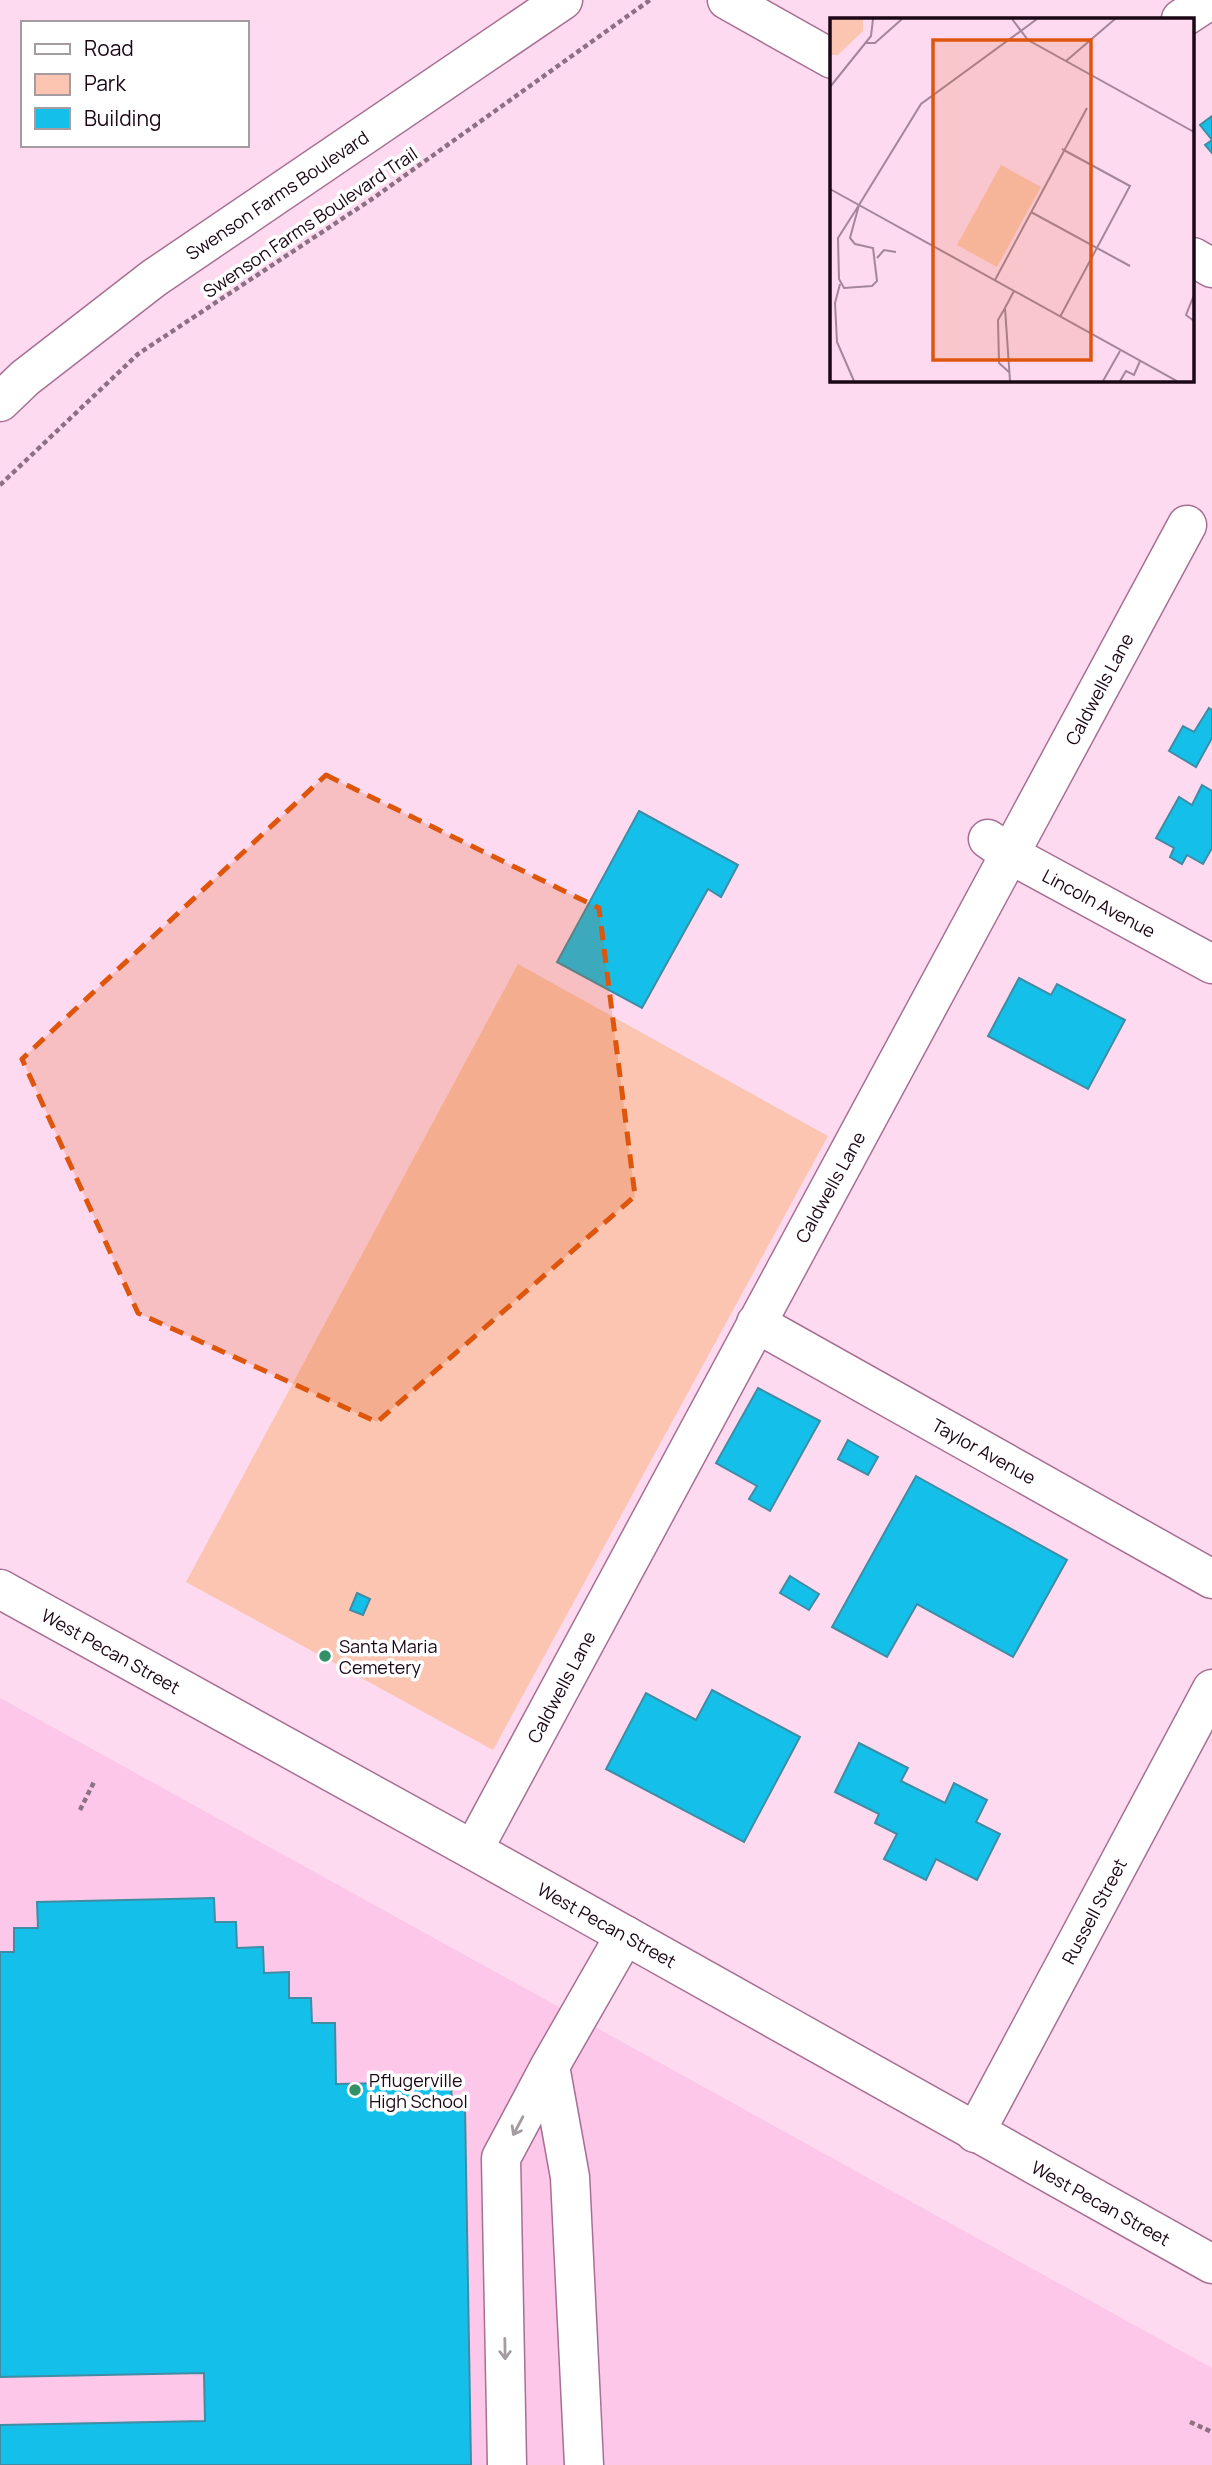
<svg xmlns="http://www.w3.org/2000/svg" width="1212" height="2465" font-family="Manrope,sans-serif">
  <rect width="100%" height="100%" fill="#fedaf0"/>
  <path fill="#fdc7e9" d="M0 1698 1212 2368V2465H0Z"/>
  <path fill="#fbc5b1" d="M518 964 828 1136 493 1750 186 1582Z"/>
  <path fill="#14c0e9" stroke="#3f8ca4" stroke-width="2" d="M1212 116V153L1205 145 1212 140 1200 125Z
    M1209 708 1212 710V738L1196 767 1169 751 1183 726 1194 732Z
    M1202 785 1212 791V848L1203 864 1187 855 1182 864 1170 857 1174 848 1156 838 1179 797 1192 805Z
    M639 811 738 865 721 897 708 889 642 1008 557 962Z
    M1019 978 1051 995 1057 984 1125 1020 1088 1089 988 1036Z
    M758 1388 820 1421 770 1511 749 1499 757 1486 716 1463Z
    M848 1440 878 1457 868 1475 838 1459Z
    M916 1476 1067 1560 1013 1657 917 1604 887 1657 832 1627Z
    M790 1576 819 1594 809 1610 780 1593Z
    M357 1593 370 1599 363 1615 350 1610Z
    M712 1690 800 1737 744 1842 606 1769 646 1693 696 1720Z
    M859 1743 908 1768 901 1781 945 1803 954 1783 987 1800 976 1822 1000 1834 977 1880 936 1859 926 1880 884 1859 897 1834 875 1823 879 1814 835 1792Z
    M214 1898 215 1922H236L237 1948 263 1947 264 1973 289 1972V1998H311L312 2023H335L336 2084 451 2082 452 2107H465L471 2465H0V2425L205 2421 204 2373 0 2377V1952H14V1928H38L37 1902Z"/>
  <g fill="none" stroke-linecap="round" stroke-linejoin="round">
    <g stroke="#a77093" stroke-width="41">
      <path id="minor" d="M727 0 832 59
        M1181 19 1210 0
        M1193 257 1212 268
        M0 402 25 378 154 278 563 0
        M988 839 1011 855 1212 964
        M756 1323 1212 1579
        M473 1850 1187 525
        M975 2133 1212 1689
        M507 2465 501 2158 550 2066
        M584 2465 570 2177 550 2066 625 1935"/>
    </g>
    <g stroke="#a77093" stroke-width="41">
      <path id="major" d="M0 1589 473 1850 1212 2264"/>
    </g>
    <path stroke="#8d7183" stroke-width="4.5" stroke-dasharray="5 3.5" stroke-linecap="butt" d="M0 485 138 354 372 199 650 0
      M80 1810 94 1782
      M1190 2422 1212 2432"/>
    <use href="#minor" stroke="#fff" stroke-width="38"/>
    <use href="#major" stroke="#fff" stroke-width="38"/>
  </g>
  <defs><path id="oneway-shaft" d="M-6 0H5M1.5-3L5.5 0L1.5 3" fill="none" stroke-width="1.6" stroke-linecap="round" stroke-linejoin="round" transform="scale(1.75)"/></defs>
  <g stroke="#a49ca1">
    <use href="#oneway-shaft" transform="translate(518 2126) rotate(118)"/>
    <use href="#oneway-shaft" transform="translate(505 2349) rotate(89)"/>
  </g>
  <path fill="#de550c" fill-opacity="0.2" stroke="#de550c" stroke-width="5" stroke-dasharray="14 9" stroke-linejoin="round" d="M326 775 599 908 635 1196 377 1422 138 1313 22 1059Z"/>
  <g fill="#349067" stroke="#fff" stroke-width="2.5">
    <circle cx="325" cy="1656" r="7"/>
    <circle cx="355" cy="2090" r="7"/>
  </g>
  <g text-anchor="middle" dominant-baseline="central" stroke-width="7" stroke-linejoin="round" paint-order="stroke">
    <g font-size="18" fill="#1b0715" stroke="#fff">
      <text transform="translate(277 195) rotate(-34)">Swenson Farms Boulevard</text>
      <text transform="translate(310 222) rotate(-34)">Swenson Farms Boulevard Trail</text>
      <text transform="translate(1099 689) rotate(-62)">Caldwells Lane</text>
      <text transform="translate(1099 903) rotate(28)">Lincoln Avenue</text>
      <text transform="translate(830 1187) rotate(-61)">Caldwells Lane</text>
      <text transform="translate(984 1451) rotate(29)">Taylor Avenue</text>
      <text transform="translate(111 1651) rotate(29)">West Pecan Street</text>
      <text transform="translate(561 1687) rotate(-62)">Caldwells Lane</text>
      <text transform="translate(1094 1911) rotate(-62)">Russell Street</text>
      <text transform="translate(607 1925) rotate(29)">West Pecan Street</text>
      <text transform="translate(1101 2203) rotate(29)">West Pecan Street</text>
    </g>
    <g font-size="18" fill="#1b0715" stroke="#fff" text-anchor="start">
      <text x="339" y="1646">Santa Maria<tspan x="339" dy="21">Cemetery</tspan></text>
      <text x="369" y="2080">Pflugerville<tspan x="369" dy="21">High School</tspan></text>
    </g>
  </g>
  <g transform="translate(830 18)">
    <rect width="364" height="364" fill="#fedaf0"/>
    <path d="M0 1H33V13L8 37H0ZM171 147 211 169 167 249 127 227Z" fill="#fbc5b1"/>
    <path fill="none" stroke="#a38698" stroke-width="2" d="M182 1 198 22 364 114M36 25H45L72 1M236 43 285 1M0 69 41 18 43 1M0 171 347 363M29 187 91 86 207 1M29 187 20 220 25 226 43 230 47 263 42 268 14 270 9 261 8 220ZM201 194 300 248M47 240 54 232 66 234M165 262 257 90M10 266 5 285 7 324 24 363M364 277 356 297 364 303M175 290 168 302 169 345 179 354M230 299 300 168 232 131M180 363 175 290 184 273M273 363 290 333M290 363 296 353 304 357 310 343"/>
    <path fill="#de550c" fill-opacity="0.15" stroke="#de550c" stroke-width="3.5" d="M103 22H261V342H103Z"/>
    <rect width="364" height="364" fill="none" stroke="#1b0715" stroke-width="3.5"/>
  </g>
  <rect x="21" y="21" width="228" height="126" fill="#ffffff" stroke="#a49ca1" stroke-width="2"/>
  <rect x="35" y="44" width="35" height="10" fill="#ffffff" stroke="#a49ca1" stroke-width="2"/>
  <text x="84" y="56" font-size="21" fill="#1b0715">Road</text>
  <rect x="35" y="74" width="35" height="21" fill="#fbc5b1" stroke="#a49ca1" stroke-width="2"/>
  <text x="84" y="91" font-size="21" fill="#1b0715">Park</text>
  <rect x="35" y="108" width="35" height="21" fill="#14c0e9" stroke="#a49ca1" stroke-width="2"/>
  <text x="84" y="126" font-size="21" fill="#1b0715">Building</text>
</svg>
